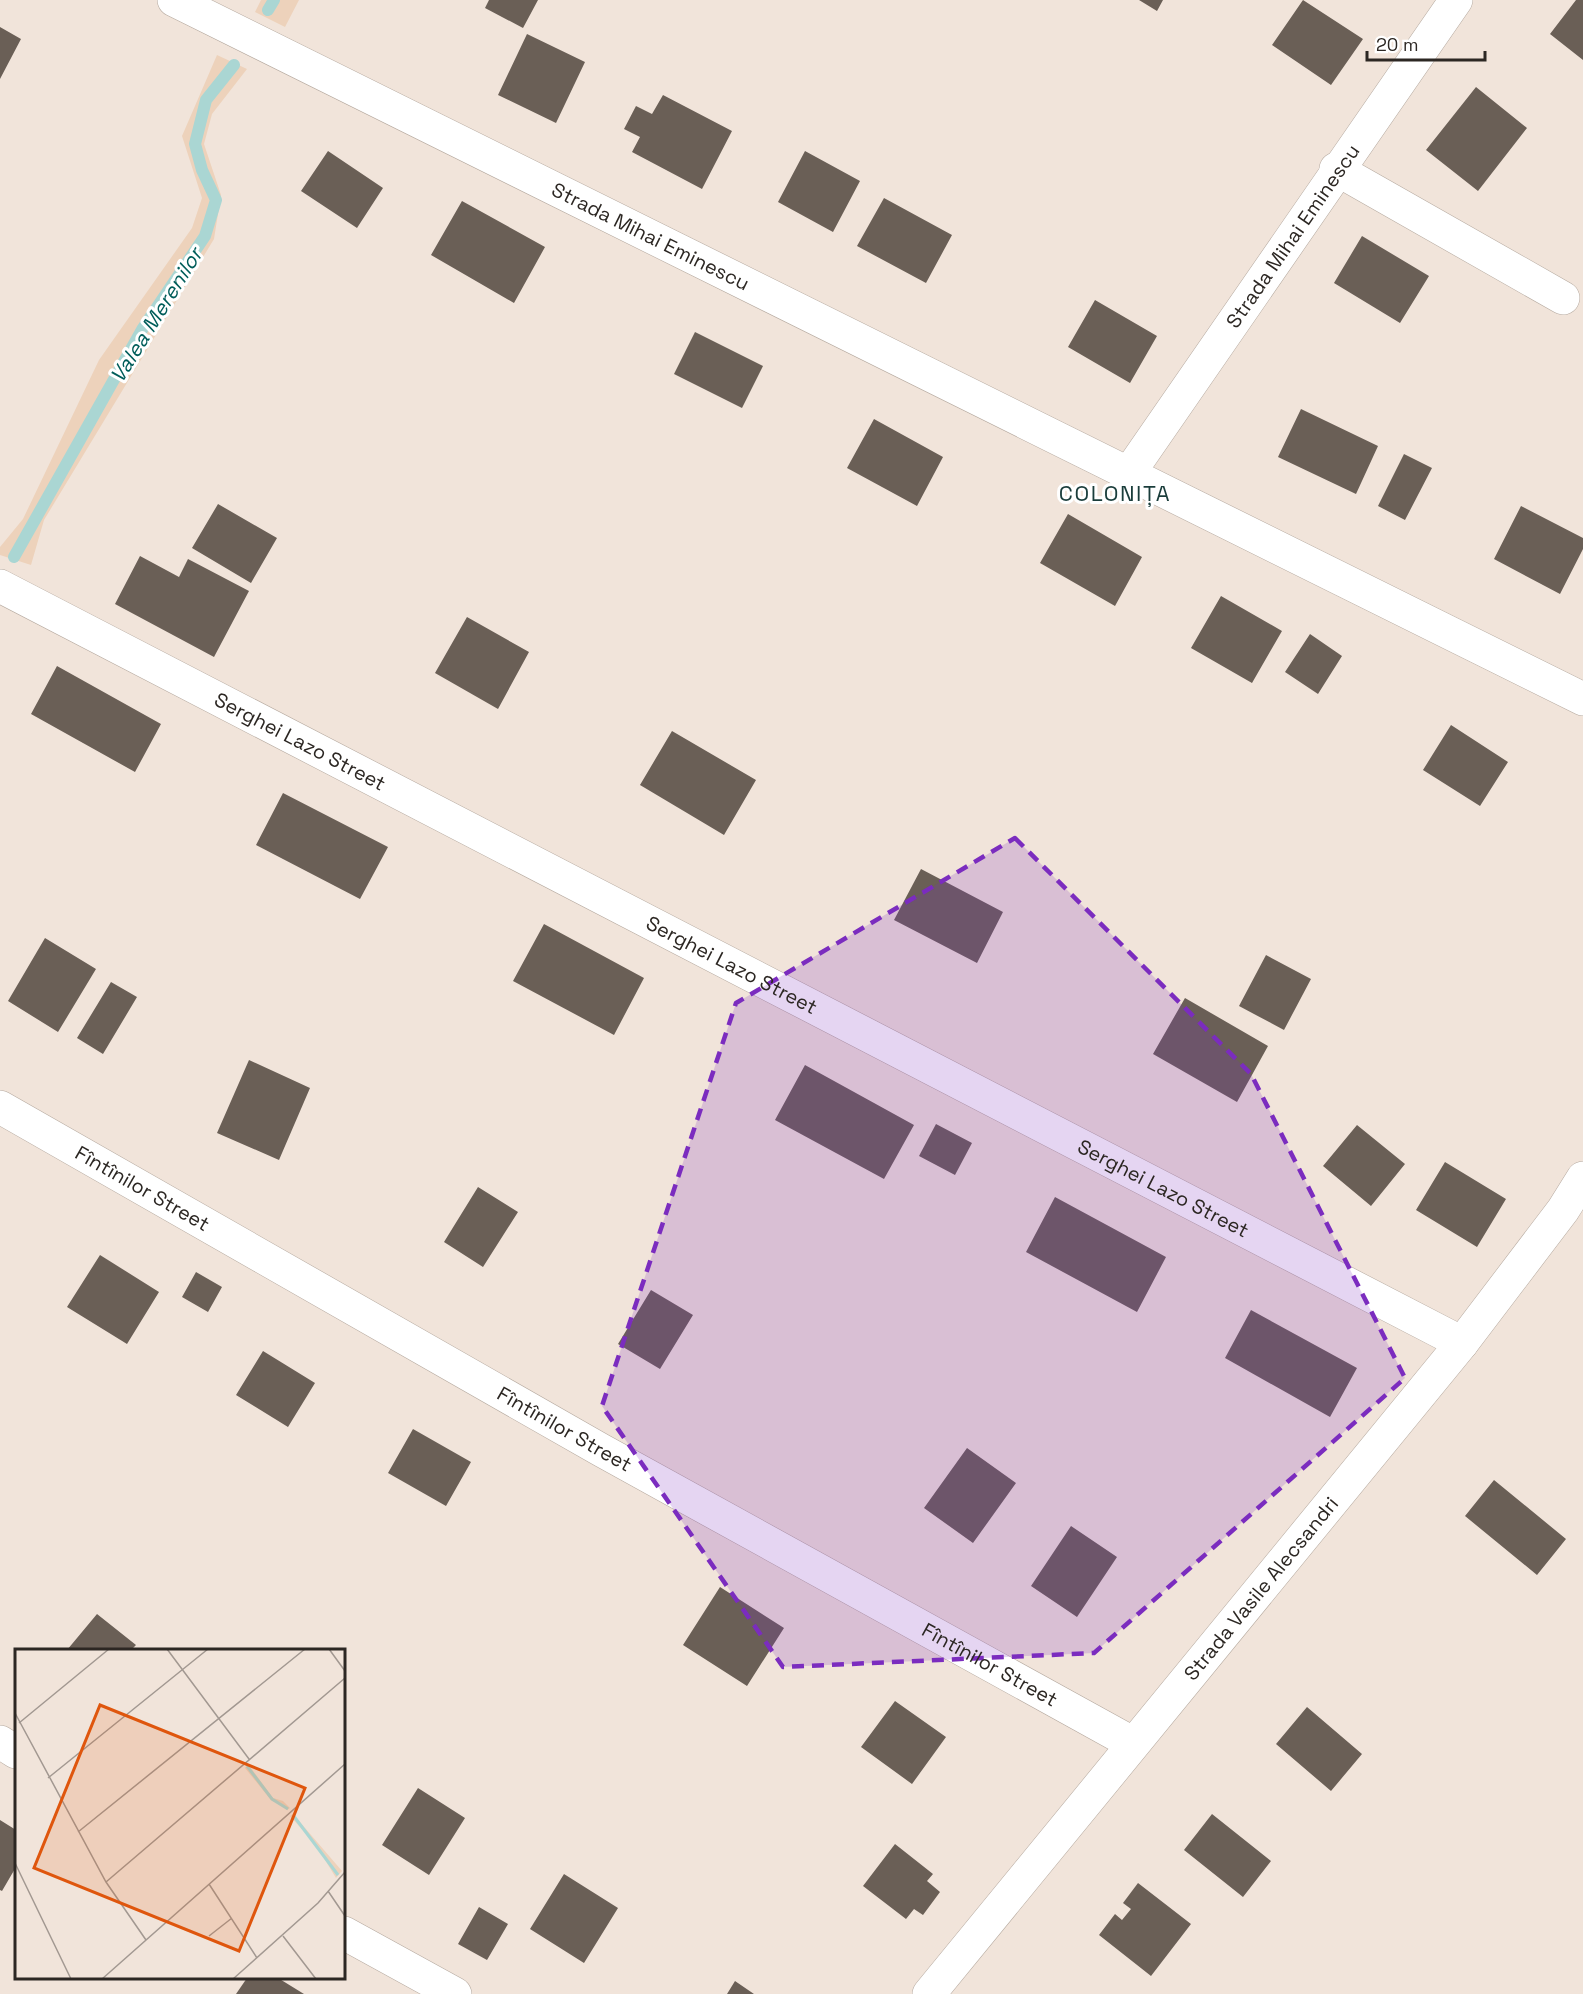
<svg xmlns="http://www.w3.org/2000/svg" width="1583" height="1994" font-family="'Space Grotesk',sans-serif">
  <rect width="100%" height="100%" fill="#f1e4da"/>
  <path fill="#edd2bb" d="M261 0H299L285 27 255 12Z
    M217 55 247 69 212 114 204 144 221 195 214 239 44 520 31 565 0 555V547L23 519 99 360 192 228 202 198 182 136Z"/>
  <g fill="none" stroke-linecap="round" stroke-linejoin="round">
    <path stroke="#aad6d3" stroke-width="12" d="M268 10 274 0
      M14 557 143 328 205 236 216 200 202 170 195 144 206 100 234 65"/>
  </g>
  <path fill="#6a5f56" d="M489 0H538L523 28 485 8Z
    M1139 0H1163L1157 11Z
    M1303 0 1363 39 1331 85 1272 45Z
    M1576 0H1583V60L1550 34Z
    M0 27 21 39 0 79Z
    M527 34 585 62 556 123 498 95Z
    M1476 87 1527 128 1478 191 1426 150Z
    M663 95 732 131 702 189 632 152 640 137 624 129 636 106 652 114Z
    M328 151 383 188 357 228 301 191Z
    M805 151 860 181 833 232 778 202Z
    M884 198 952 235 926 283 857 246Z
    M462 201 545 247 514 303 431 255Z
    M1362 236 1429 276 1400 323 1334 283Z
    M1095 300 1157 336 1130 383 1068 347Z
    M695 332 763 366 742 408 674 374Z
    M1301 409 1378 446 1356 494 1278 457Z
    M874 419 943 457 917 506 847 468Z
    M1404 454 1432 468 1405 520 1378 506Z
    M218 504 277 538 251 583 192 548Z
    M1521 506 1583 538V549L1560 594 1494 559Z
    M1068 514 1142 557 1115 606 1040 563Z
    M140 556 179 577 188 559 249 591 214 657 115 604Z
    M1221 596 1282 631 1252 683 1191 648Z
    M467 617 529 652 498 709 435 673Z
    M1310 634 1342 656 1318 694 1285 672Z
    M57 666 161 724 135 772 31 714Z
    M1451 725 1508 762 1480 806 1423 770Z
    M672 731 756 780 724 835 640 785Z
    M283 793 388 847 360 899 256 845Z
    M921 869 1003 912 977 963 894 920Z
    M544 924 644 978 614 1035 513 981Z
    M45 938 96 969 58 1032 8 1001Z
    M1266 955 1311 979 1284 1030 1239 1006Z
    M111 982 137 997 103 1054 77 1038Z
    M1185 998 1268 1046 1237 1102 1153 1054Z
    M249 1060 310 1088 279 1160 217 1133Z
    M805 1065 914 1125 884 1179 775 1120Z
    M936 1124 972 1143 955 1175 919 1156Z
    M1357 1125 1405 1164 1371 1206 1323 1166Z
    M1445 1162 1506 1199 1477 1247 1416 1210Z
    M478 1187 518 1212 483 1267 444 1242Z
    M1055 1197 1166 1257 1137 1312 1026 1252Z
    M100 1255 159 1292 127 1344 67 1307Z
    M196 1272 222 1287 208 1312 182 1297Z
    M651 1290 693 1315 660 1369 618 1344Z
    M1251 1310 1357 1368 1330 1417 1225 1358Z
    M263 1351 315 1383 288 1427 236 1395Z
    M413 1429 471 1462 446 1506 388 1473Z
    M967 1448 1016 1483 973 1543 924 1508Z
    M1494 1480 1566 1539 1537 1575 1465 1516Z
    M1071 1526 1117 1557 1077 1617 1031 1586Z
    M720 1587 784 1628 747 1686 683 1645Z
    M97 1614 136 1645 131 1650H67Z
    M895 1701 946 1737 912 1784 861 1747Z
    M1307 1707 1362 1754 1331 1791 1276 1744Z
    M418 1788 465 1818 429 1875 382 1845Z
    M1212 1814 1271 1861 1243 1897 1184 1850Z
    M0 1820 16 1830V1867L2 1891 0 1890Z
    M895 1844 933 1874 927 1881 940 1892 923 1915 914 1909 906 1919 863 1886Z
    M564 1874 618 1908 584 1963 530 1929Z
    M1138 1883 1191 1924 1151 1976 1099 1935 1115 1914 1122 1920 1131 1909 1123 1903Z
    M479 1907 508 1924 487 1960 458 1944Z
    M247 1978H278L304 1994H236Z
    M735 1981 754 1994H727Z"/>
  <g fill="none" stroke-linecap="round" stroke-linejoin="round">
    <g stroke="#b5a99f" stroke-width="34">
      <g id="minor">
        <path id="s1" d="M174 0 1583 699"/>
        <path d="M1336 169 1563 298"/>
        <path id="s2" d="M1129 473 1456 0"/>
        <path id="s3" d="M0 586 1462 1343"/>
        <path id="s4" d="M0 1107 601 1450 1132 1743"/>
        <path d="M0 1742 16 1752"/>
        <path d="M344 1933 455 1994"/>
        <path id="s5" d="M929 1994 1462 1343 1563 1210 1583 1178"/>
      </g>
    </g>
    <use href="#minor" stroke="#fff" stroke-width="33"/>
  </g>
  <path fill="#7b2cbf" fill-opacity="0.2" stroke="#7b2cbf" stroke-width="4.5" stroke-dasharray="12 8" stroke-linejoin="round" d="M1015 838 1251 1074 1405 1378 1094 1653 783 1667 602 1406 736 1003Z"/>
  <g text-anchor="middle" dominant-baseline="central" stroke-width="6" stroke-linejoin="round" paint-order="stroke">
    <g font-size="20" fill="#2c2723" stroke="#fff">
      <text stroke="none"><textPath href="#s1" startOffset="532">Strada Mihai Eminescu</textPath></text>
      <text stroke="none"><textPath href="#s2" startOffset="288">Strada Mihai Eminescu</textPath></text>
      <text stroke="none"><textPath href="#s3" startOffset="338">Serghei Lazo Street</textPath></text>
      <text stroke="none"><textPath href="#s3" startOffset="824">Serghei Lazo Street</textPath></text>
      <text stroke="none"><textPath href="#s4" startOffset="164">Fîntînilor Street</textPath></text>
      <text stroke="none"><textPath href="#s3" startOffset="1310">Serghei Lazo Street</textPath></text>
      <text stroke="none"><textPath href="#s4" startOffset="650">Fîntînilor Street</textPath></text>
      <text stroke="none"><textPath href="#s5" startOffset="524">Strada Vasile Alecsandri</textPath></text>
      <text stroke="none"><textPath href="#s4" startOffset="1136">Fîntînilor Street</textPath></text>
    </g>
    <g font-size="21" font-style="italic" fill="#005d5a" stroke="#fff">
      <text transform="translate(156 315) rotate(-58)">Valea Merenilor</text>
    </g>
    <g font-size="22" letter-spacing="1.5" fill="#1a3d3b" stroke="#fff">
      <text x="1115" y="493">COLONIȚA</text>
    </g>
  </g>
  <g transform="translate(15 1649)">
    <rect width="330" height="330" fill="#f1e4da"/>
    <path d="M233 115 258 149 268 152 275 159 272 161 266 154 256 151 230 119ZM278 165 327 222 321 229 301 196 275 167Z" fill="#edd2bb"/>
    <path fill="none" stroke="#aad6d3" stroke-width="3" d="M232 117 257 150 273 160M278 166 323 226"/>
    <path fill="none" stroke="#a29891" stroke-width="1.5" d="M152 0 234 110M314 0 330 22M0 64 91 233 131 291M4 74 94 0M33 129 193 0M63 183 290 0M0 214 56 330M91 233 330 29M194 235 242 309M313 242 330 267M194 287 217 269M268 287 301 330M87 330 330 115M218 330 303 254 330 223"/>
    <path fill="#df560d" fill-opacity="0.15" stroke="#df560d" stroke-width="3" d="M85 56 290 139 224 302 19 219Z"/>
    <rect width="330" height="330" fill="none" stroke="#2c2723" stroke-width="3"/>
  </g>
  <path d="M1367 51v9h118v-9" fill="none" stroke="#2c2723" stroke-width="3"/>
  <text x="1376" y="51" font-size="18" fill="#2c2723" stroke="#ffffff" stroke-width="4.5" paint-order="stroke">20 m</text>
</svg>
